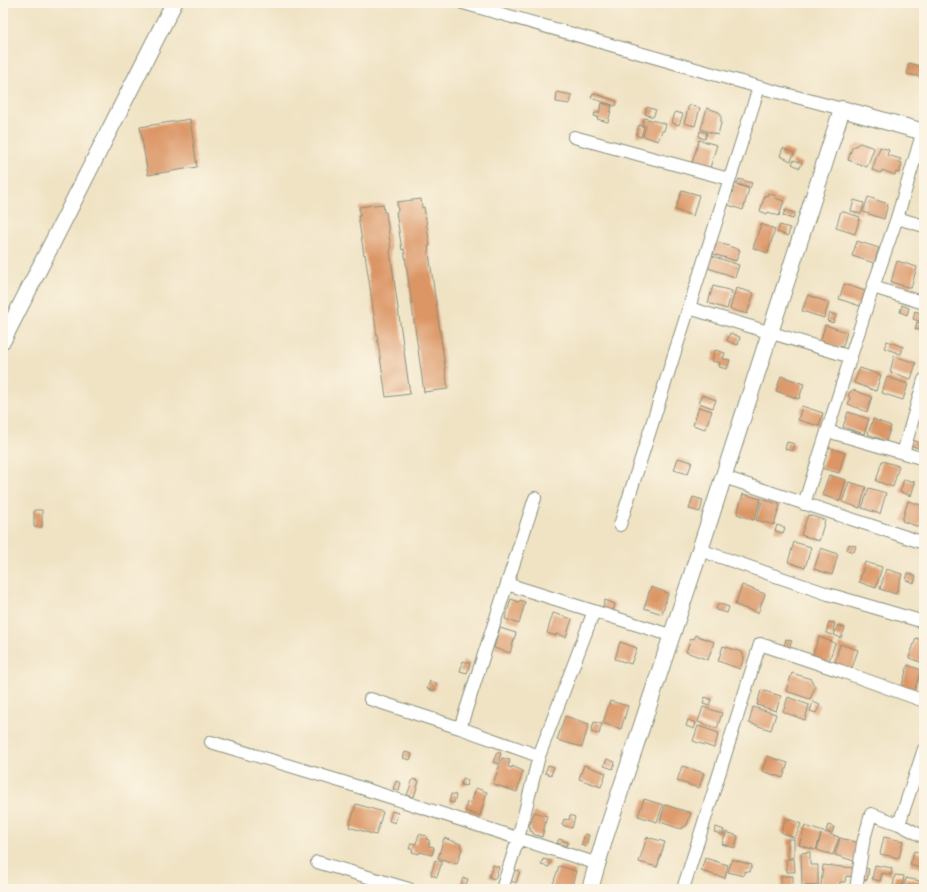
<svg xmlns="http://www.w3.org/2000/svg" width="927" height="892" font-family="'Libre Caslon Text',serif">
  <rect width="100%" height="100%" fill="#fcf5e5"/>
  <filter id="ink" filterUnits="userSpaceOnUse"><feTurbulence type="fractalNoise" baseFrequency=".025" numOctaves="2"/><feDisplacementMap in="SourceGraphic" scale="8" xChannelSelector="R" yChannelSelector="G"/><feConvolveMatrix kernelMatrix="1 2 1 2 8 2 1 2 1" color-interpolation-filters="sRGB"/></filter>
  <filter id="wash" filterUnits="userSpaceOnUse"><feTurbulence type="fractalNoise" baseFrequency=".012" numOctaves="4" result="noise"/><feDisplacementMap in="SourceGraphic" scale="16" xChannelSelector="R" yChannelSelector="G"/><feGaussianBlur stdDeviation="0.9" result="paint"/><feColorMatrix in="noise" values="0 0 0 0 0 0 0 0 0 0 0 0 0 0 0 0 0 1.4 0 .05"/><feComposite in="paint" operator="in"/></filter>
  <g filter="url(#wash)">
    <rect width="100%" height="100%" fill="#f0e3c4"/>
    <g id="blocks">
      <path fill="#dc9666" d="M909 63 923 67 921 77 907 74Z
        M557 92 572 95 570 104 556 102Z
        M593 93 617 101 616 106 591 98Z
        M602 103 612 106 608 122 597 119 598 117 594 116 595 113H599Z
        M689 105 700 108 695 126 684 123Z
        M647 107 656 110 653 117 645 114Z
        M707 108 719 112 721 115V123L718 135 701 129Z
        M675 112 683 114 679 125 672 123Z
        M644 118 666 124 664 131H662L658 141 643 136 646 126 642 125Z
        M190 119 197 167 148 175 140 127Z
        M639 125 644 127 641 137 636 135Z
        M700 131 707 133 705 139 699 137Z
        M699 140 717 145 709 171 691 166Z
        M860 143 874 148 867 167 848 160 852 148Z
        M880 147 889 150 887 155 901 159 899 162 902 163 899 173 896 172 895 175 882 170 881 173 872 170Z
        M783 148 794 153 791 161 780 156Z
        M794 160 802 163 800 168 792 164Z
        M739 179 752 183 750 188 737 184Z
        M735 184 749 189 743 210 728 205Z
        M682 190 699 195 693 216 675 210Z
        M768 193 776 196 775 198 784 201 779 216 768 212 767 214 760 211 765 195 767 196Z
        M868 197 888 204 884 219 863 212Z
        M421 199 422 208 424 207 430 246H428L448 389 424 392 404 249 402 250 396 212 398 211 397 202Z
        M854 200 864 203 861 214 851 211Z
        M383 204 384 212H386L391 250 390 251 410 394 386 397 365 254 364 255 358 216H360L359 207Z
        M785 210 795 213 793 219 783 216Z
        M841 211 860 217 855 234 836 228Z
        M761 224 775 229 768 253 753 248Z
        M780 225 790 228 788 236 777 232Z
        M857 241 879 248 874 263 852 256Z
        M717 242 740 250 736 261 713 254Z
        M712 256 739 265 735 277 708 268Z
        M897 261 917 267 911 288 891 282Z
        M844 284 865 291 860 306 839 299Z
        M713 286 732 291 727 309 708 303Z
        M736 288 754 293 747 314 730 309Z
        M808 295 829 303 824 318 802 311Z
        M902 305 909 308 907 315 900 312Z
        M915 311 924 314V323L913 319Z
        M830 313 836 315 833 323 827 321Z
        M917 322 924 324V331L915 329Z
        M825 325 847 332 843 346 838 348 820 343Z
        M730 333 740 337 738 345 727 341Z
        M887 341 903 347 901 354 884 348Z
        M715 350 725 353 723 359 730 360 727 369 719 367 720 363 712 361Z
        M894 356 916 363 911 379 890 372Z
        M860 368 881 375 876 391 854 383Z
        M781 376 804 384 799 399 776 391Z
        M887 377 908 384 903 400 882 393Z
        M853 390 872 397 867 412 848 404 850 399 848 394Z
        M702 395 716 400 713 408 699 403Z
        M802 406 823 413 819 426 798 420Z
        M699 407 712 411 705 429 693 425Z
        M848 412 869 419 864 434 843 427Z
        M873 419 891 426 886 441 868 434Z
        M913 440 920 443 918 448 910 445Z
        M787 442 795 444 793 451 785 449Z
        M828 447 845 453 839 473 821 468Z
        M678 458 692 462 688 474 674 470Z
        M882 461 899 466 893 487 876 481Z
        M829 475 846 480 840 501 822 495Z
        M904 479 915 482 911 496 900 492Z
        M849 482 866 487 860 508 842 502Z
        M869 488 886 493 880 514 862 508Z
        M743 494 761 499 754 520 737 514Z
        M693 497 703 500 700 512 689 509Z
        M763 499 780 505 774 525 756 520Z
        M908 501 924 506V511L919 527 902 521Z
        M34 510H42V527H34Z
        M808 515 825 520 819 541 801 535Z
        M777 525 785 528 783 533 775 531Z
        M794 542 811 547 805 568 788 562Z
        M849 544 856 546 854 552 847 550Z
        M821 548 838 554 832 575 814 569Z
        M865 562 882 567 876 588 859 582Z
        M886 569 902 574 896 594 880 589Z
        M908 573 916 576 914 583 906 580Z
        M742 585 765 594 758 613 735 605Z
        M651 587 668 593 662 614 644 608Z
        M511 599 519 602 520 600 525 602 519 624 505 619Z
        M605 600 615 604 613 612 602 609Z
        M718 603 729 607 727 613 716 610Z
        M553 613 572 619 566 637 556 634V636L547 633Z
        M829 622 835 623 832 635 826 633Z
        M838 625 845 628 841 638 834 635Z
        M500 628 516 633 510 653 494 648Z
        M695 635 714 642 708 660 686 652 691 638 694 639Z
        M819 637 835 643 828 664 811 659Z
        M916 638 924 641 923 663 909 658Z
        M786 639 792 641 789 648 784 646Z
        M620 642 637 648 631 664 615 659Z
        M840 644 858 650 851 671 834 665Z
        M723 646 742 652 744 658 740 669 718 661Z
        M463 661 470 663 467 673 460 671Z
        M908 665 921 670 914 692 901 688Z
        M792 673 811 679 815 687 810 699 786 691Z
        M430 681 437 683 434 691 427 689Z
        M761 690 781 696 776 711 757 705Z
        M705 697 711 699 709 706 703 704Z
        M788 697 809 705 805 720 783 712Z
        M610 701 628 706 621 729 603 723Z
        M813 702 820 705 816 713 810 711Z
        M703 707 722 713 717 729 698 722Z
        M753 707 776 714 771 730 749 723Z
        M565 716 589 724 582 747 557 740Z
        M688 720 696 723 694 729 686 726Z
        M594 722 602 724 599 734 591 732Z
        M698 726 719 733 714 748 693 741Z
        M405 752 412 754 410 760 403 758Z
        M497 752 501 753 498 764 493 762Z
        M767 756 788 763 783 778 762 771Z
        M502 758 510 760 508 767 512 768V766L523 771 517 792 493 784Z
        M607 759 615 762 613 769 604 766Z
        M548 765 554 767 551 775 545 773Z
        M584 765 606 773 601 787 579 779Z
        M682 766 704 773 699 788 677 781Z
        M463 778 468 780 466 786 461 785Z
        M413 779 419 781 414 797 407 795Z
        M396 781 401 783 399 791 393 789Z
        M476 788 487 792 480 816 465 811 467 802 471 803Z
        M451 794 456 795 454 803 449 802Z
        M644 799 663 805 657 822 638 816Z
        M356 804 383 812 376 835 349 827Z
        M665 805 691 813 687 825 681 829 660 822Z
        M392 811 398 813 395 823 389 821Z
        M534 812 547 816 542 837 533 834V832L530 831 531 828 529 827Z
        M570 815 575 817 572 828 562 825 564 819 569 820Z
        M786 818 801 824 795 838 781 832Z
        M828 825 834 827 832 833 826 831Z
        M805 826 839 837 833 855 817 850 821 834 816 850 799 845Z
        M716 827 724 830 723 835 714 832Z
        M726 832 738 836 735 848 722 844Z
        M419 834 427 836 426 839 429 840V846L434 847 432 855 420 852 419 854 412 852 413 849H409L411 843 416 844Z
        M585 834 589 835 586 847 581 845Z
        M647 837 665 842 657 867 639 862Z
        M884 837 903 841 899 858 880 854Z
        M444 838 461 844 460 847 462 848 457 864 438 858Z
        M840 838 859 843 854 861 835 855Z
        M559 839 568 842 566 846 557 843Z
        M788 839H794V858H788Z
        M914 851 924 854V869L910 865Z
        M810 852V865H818V885L802 886 801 853Z
        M705 858 728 865 725 878 701 871Z
        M543 859 551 861 549 867 541 865Z
        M732 859 752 865 750 872 745 871 743 876 728 872Z
        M786 859H794L795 872H787Z
        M435 860 442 862 437 877 431 875Z
        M493 865 499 867 495 879 489 877Z
        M823 865 854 868 853 877 846 876 845 882H840L839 888 821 886Z
        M875 865 892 868 891 875 882 873 880 881 872 879Z
        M559 866 576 871 571 889H560L552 887Z
        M863 868 869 869 867 880 861 879Z
        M514 870 520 871 516 883 511 881Z
        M895 875 904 876 902 888 893 886Z
        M781 876H793V889H782Z
        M463 878 468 879 465 888 460 887Z
        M906 878 920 881 918 889 904 888Z"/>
    </g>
  </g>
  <g filter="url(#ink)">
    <use href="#blocks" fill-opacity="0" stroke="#88907c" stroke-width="1"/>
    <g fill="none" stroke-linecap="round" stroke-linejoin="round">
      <g stroke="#88907c" stroke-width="14">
        <path id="street" d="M463 3 759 87 842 109
          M574 137 729 179
          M897 218 924 226
          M873 287 924 303
          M689 308 851 357
          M827 431 924 459
          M903 453 924 380
          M724 477 924 543
          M804 504 873 287 897 218 923 131
          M620 525 759 87
          M700 550 828 594 924 622
          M507 584 673 636
          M370 699 460 728 539 756
          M460 728 535 498
          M211 742 343 782 598 864
          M899 824 924 749
          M317 862 409 889
          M502 889 518 839 539 756 594 611
          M683 889 760 644 841 671 924 701
          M856 889 863 843 871 814 899 824 924 837"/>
      </g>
      <g stroke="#88907c" stroke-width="18">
        <path id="secondary" d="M3 340 174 3
          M590 889 605 837 700 550 842 109 924 132"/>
      </g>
      <use href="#street" stroke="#fff" stroke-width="12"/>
      <use href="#secondary" stroke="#fff" stroke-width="16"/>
    </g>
  </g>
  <rect width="927" height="892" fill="none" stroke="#fcf5e5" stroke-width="16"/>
</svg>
